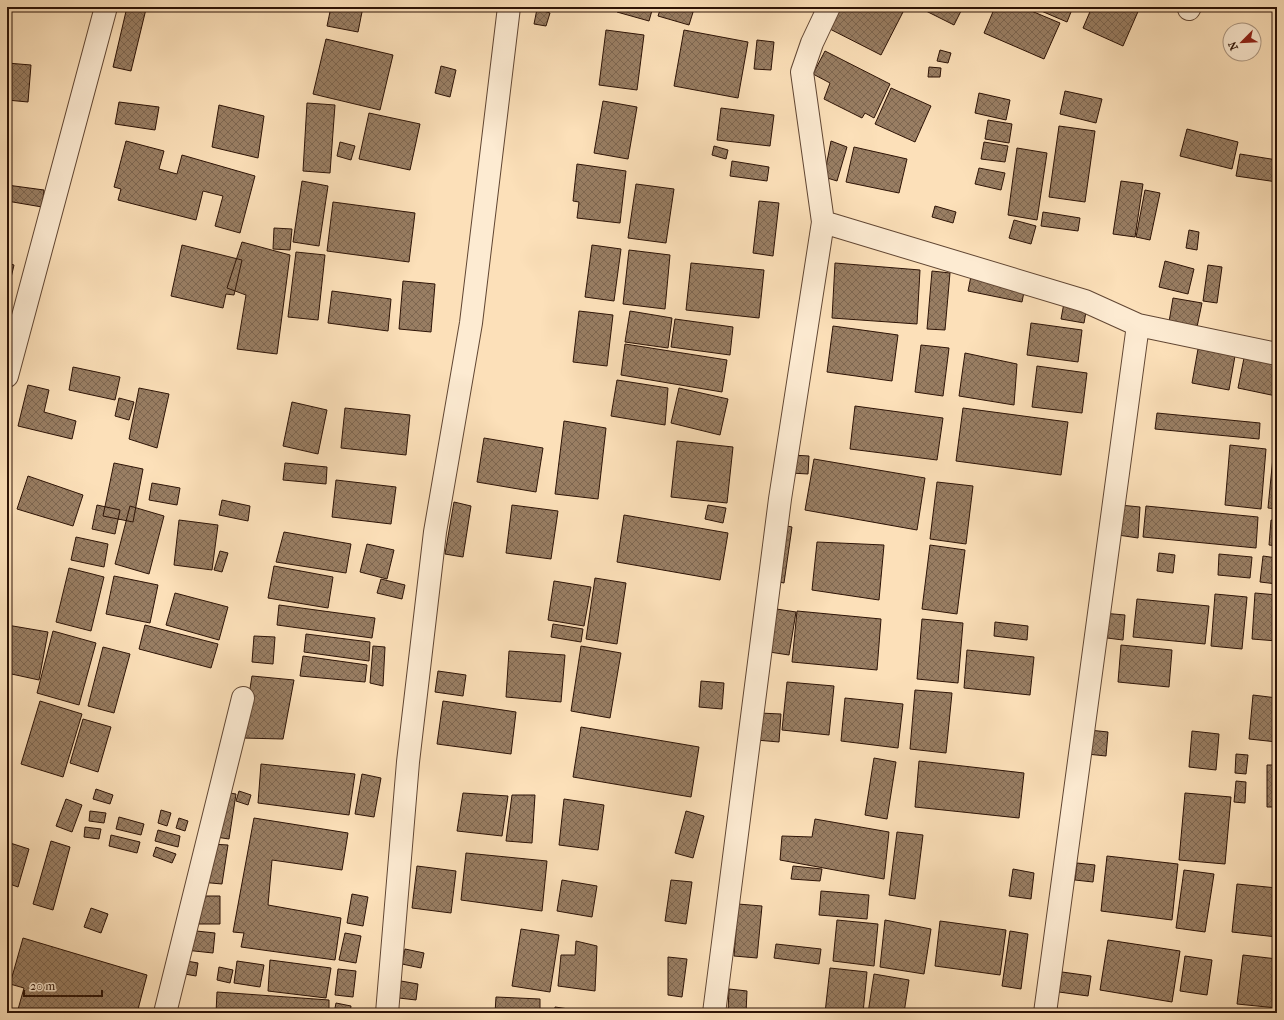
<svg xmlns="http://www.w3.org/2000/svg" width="1284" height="1020" font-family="'IM FELL French Canon',serif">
  <defs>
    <pattern id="building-cross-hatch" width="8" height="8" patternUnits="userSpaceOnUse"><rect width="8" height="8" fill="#997e63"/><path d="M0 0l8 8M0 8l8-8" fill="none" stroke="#7d6650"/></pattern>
  </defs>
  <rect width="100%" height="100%" fill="#fce0b9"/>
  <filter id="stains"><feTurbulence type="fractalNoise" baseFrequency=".005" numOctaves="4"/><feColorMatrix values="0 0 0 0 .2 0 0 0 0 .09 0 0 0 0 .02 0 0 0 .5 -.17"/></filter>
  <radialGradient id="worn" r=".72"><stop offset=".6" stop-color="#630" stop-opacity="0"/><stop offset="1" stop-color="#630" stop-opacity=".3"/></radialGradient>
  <path fill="url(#building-cross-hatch)" stroke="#2d1306" d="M127 7H138L146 9 131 71 113 67Z
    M331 7H363L358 32 327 26Z
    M618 7H653L649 21 617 12Z
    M661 7H701L700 11 694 9 689 25 658 16Z
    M835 7H893L903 12 881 55 824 26Z
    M918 7H963L954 25Z
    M995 7H1022L1060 23 1044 59 984 33Z
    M1032 7H1073L1067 22Z
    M1092 7H1140L1123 46 1083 28Z
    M537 9 550 13 546 26 534 24Z
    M606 30 644 35 637 90 599 85Z
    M684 30 748 42 738 98 674 86Z
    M326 39 393 55 380 110 313 94Z
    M757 40 774 42 771 70 754 69Z
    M940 50 951 53 948 63 937 61Z
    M825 51 890 84 874 118 865 113 862 118 824 99 830 83 813 74Z
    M7 63 31 65 28 102 7 100Z
    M441 66 456 70 450 97 435 93Z
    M929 67 941 68 940 77H928Z
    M891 88 931 106 915 142 875 124Z
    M1065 91 1102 99 1096 123 1060 114Z
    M979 93 1010 100 1006 120 975 113Z
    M603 101 637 107 628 159 594 153Z
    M119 102 159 107 155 130 115 124Z
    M307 103 335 105 330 173 303 171Z
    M219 105 264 116 258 158 212 147Z
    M721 108 774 115 770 146 717 140Z
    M369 113 420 124 410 170 359 159Z
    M988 120 1012 124 1009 143 985 139Z
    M1059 126 1095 131 1085 202 1049 197Z
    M1187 129 1238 142 1232 169 1180 156Z
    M126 141 164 151 159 169 177 174 182 155 255 176 240 233 215 226 223 196 203 191 196 220 118 200 121 189 114 187Z
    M831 141 847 147 837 181 824 177Z
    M340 142 355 146 351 160 337 156Z
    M984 142 1008 146 1005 162 981 159Z
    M714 146 728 150 726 159 712 155Z
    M854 147 907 159 899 193 846 182Z
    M1017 148 1047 153 1037 220 1008 215Z
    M1240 154 1277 160V182L1236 176Z
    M732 161 769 167 767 181 730 176Z
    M577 164 626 171 620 223 577 218 579 202 573 201Z
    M979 168 1005 173 1001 190 975 184Z
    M302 181 328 186 319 246 293 242Z
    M1121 181 1143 184 1135 237 1113 234Z
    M636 184 674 189 666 243 628 238Z
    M7 185 44 190 42 207 7 201Z
    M1145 190 1160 193 1150 240 1136 237Z
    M759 201 779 203 773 256 753 253Z
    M333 202 415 213 409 262 327 251Z
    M935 206 956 212 953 223 932 217Z
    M1043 212 1080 218 1078 231 1041 226Z
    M1014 220 1036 226 1031 244 1009 238Z
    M274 228 292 229 290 250 273 249Z
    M1189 230 1199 232 1197 250 1186 248Z
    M242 242 290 255 277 354 237 349 246 295 227 288Z
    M182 245 242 260 234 295 226 294 223 308 171 296Z
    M592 245 621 249 614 301 585 297Z
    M629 250 670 255 665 309 623 304Z
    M296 252 325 255 318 320 288 317Z
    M1165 261 1194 269 1188 294 1159 287Z
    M7 263 14 265 7 295Z
    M691 263 764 270 759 318 686 310Z
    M835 263 920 270 917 324 832 318Z
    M1208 265 1222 267 1217 303 1203 301Z
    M932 271 950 273 945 330 927 329Z
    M971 276 1025 287 1022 302 968 291Z
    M403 281 435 284 431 332 399 329Z
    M332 291 391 299 388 331 328 323Z
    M1173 298 1202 303 1197 327 1169 322Z
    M1064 303 1087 306 1084 323 1061 319Z
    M579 311 613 315 607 366 573 362Z
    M630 311 672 318 668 348 625 342Z
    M675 319 733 327 730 355 671 347Z
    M1031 323 1082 330 1078 362 1027 355Z
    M833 326 898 335 892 381 827 372Z
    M625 344 727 360 722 392 621 375Z
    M921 345 949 348 943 396 915 392Z
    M1198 349 1235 356 1229 390 1192 383Z
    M965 353 1017 364 1014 405 959 396Z
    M1245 353 1277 360 1276 396 1238 388Z
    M1037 366 1087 373 1082 413 1032 407Z
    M73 367 120 377 115 400 69 390Z
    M617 380 668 388 665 425 611 416Z
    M28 385 49 390 44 412 76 421 72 439 18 426Z
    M139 388 169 394 157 448 129 439Z
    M679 388 728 399 720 435 671 423Z
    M119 398 134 402 129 420 115 416Z
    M292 402 327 410 318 454 283 446Z
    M855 406 943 418 937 460 850 449Z
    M345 408 410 415 406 455 341 448Z
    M963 408 1068 422 1061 475 956 461Z
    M1157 413 1260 423 1259 439 1155 429Z
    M564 421 606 428 598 499 555 494Z
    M484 438 543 448 536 492 477 482Z
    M677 441 733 447 727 503 671 497Z
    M1230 445 1266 449 1261 509 1225 505Z
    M792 455 809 456 808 474 791 473Z
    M1273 457 1277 458V509L1268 508Z
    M814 459 925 478 917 530 805 510Z
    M114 463 143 469 133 522 103 516Z
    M285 463 327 467 326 484 283 480Z
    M28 476 83 495 73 526 17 509Z
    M336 480 396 487 391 524 332 517Z
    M937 482 973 486 966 544 930 539Z
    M152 483 180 488 177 505 149 500Z
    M222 500 250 506 248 521 219 515Z
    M454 502 471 506 463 557 445 554Z
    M97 505 120 510 115 534 92 529Z
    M512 505 558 511 551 559 506 553Z
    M708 505 726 508 723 523 705 519Z
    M1120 505 1140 507 1138 538 1118 535Z
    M130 506 164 516 149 574 115 564Z
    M1146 506 1258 517 1256 548 1143 537Z
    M624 515 728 533 720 580 617 562Z
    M179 520 218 525 212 570 174 565Z
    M1271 520 1277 521V546L1269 545Z
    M782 525 792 527 784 583 774 581Z
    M284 532 351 544 346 573 276 562Z
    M76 537 108 544 104 567 71 560Z
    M817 542 884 545 879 600 812 590Z
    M367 544 394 550 387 579 360 572Z
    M930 545 965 550 957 614 922 609Z
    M220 551 228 553 222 572 214 570Z
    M1159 553 1175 555 1173 573 1157 571Z
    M1219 554 1252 557 1250 578 1218 575Z
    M1263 556 1277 558V584L1260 582Z
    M274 566 333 577 328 608 268 598Z
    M69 568 104 577 91 631 56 622Z
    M114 576 158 585 150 623 106 614Z
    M595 578 626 583 617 644 586 639Z
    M381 579 405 585 402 599 377 593Z
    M554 581 591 587 584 626 548 620Z
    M175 593 228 607 219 640 166 625Z
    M1255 593 1277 595V641L1252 639Z
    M1215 594 1247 597 1242 649 1211 646Z
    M1137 599 1209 606 1205 644 1133 637Z
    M279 605 375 618 372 638 277 625Z
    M770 608 796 612 789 655 763 651Z
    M797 611 881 619 877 670 792 662Z
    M1102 613 1125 615 1123 640 1099 637Z
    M922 619 963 623 958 683 917 679Z
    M995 622 1028 626 1027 640 994 636Z
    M553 624 583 629 581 642 551 637Z
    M7 625 48 632 39 680 7 673Z
    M145 625 218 644 211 668 139 649Z
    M53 631 96 643 79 705 37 693Z
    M306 634 370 642 369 661 304 652Z
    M254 636 275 637 273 664 252 662Z
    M1121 645 1172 650 1169 687 1118 682Z
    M373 646 385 647 383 686 370 683Z
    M581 646 621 653 610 718 571 711Z
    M103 647 130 654 114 713 88 706Z
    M967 650 1034 657 1030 695 964 688Z
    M509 651 565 655 561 702 506 697Z
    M303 656 367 665 365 682 300 676Z
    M438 671 466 675 463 696 435 692Z
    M252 676 294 680 283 739 242 738Z
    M701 681 724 683 722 709 699 707Z
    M787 682 834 686 829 735 782 730Z
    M915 690 952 693 946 753 910 749Z
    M1253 695 1277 698V742L1249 739Z
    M845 698 903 704 898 748 841 741Z
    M40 701 82 714 63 777 21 764Z
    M443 701 516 712 511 754 437 744Z
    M759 713 781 714 779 742 756 740Z
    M83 719 111 727 98 772 70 763Z
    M581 727 699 747 691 797 573 777Z
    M1089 730 1108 732 1106 756 1087 754Z
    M1192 731 1219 734 1216 770 1189 767Z
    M1236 754 1248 755 1246 774 1235 773Z
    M874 758 896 762 887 819 865 815Z
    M919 761 1024 773 1019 818 915 807Z
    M261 764 355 774 349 815 258 803Z
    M1267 765H1277V807H1267Z
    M362 774 381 778 374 817 355 814Z
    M1236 781 1246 782 1245 803 1234 802Z
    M96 789 113 795 110 804 93 799Z
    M239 791 251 795 248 805 236 801Z
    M224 792 236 794 229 839 216 837Z
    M463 793 508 796 502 836 457 831Z
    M1185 793 1231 797 1225 864 1179 860Z
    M512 795H535L532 843 506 841Z
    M66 799 82 805 72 832 56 826Z
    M564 799 604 805 598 850 559 845Z
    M161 810 171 813 167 826 158 823Z
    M90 811 106 813 104 823 89 821Z
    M686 811 704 816 693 858 675 853Z
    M119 817 144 824 141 835 116 829Z
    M179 818 188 821 185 831 176 828Z
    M254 818 348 833 342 870 272 860 268 905 341 918 335 960 241 947 244 933 233 932Z
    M815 819 889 832 884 879 780 860 782 836 812 837Z
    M85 827 101 829 99 839 84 837Z
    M158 830 180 836 178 847 155 841Z
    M897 832 923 835 915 899 889 895Z
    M111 835 140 842 137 853 109 846Z
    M51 841 70 847 53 910 33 904Z
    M7 842 29 849 18 887 7 883Z
    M211 844 228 845 222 884 200 882Z
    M156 847 176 854 172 863 153 856Z
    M466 853 547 861 542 911 461 900Z
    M1107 856 1178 864 1172 920 1101 911Z
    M1077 863 1095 865 1093 882 1075 880Z
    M417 866 456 871 451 913 412 908Z
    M793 866 822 869 820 881 791 879Z
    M1013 869 1034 873 1031 899 1009 896Z
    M1184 870 1214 874 1205 932 1176 928Z
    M562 880 597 886 592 917 557 911Z
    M671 880 692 882 686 924 665 921Z
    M1237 884 1277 888V937L1232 932Z
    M821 891 869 895 867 919 819 915Z
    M352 894 368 897 363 926 347 923Z
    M198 896H220V924H199Z
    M738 904 762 906 757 958 734 956Z
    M91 908 108 914 101 933 84 927Z
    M837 920 878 924 874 966 833 961Z
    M885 920 931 929 924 974 880 967Z
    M940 921 1006 930 1000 975 935 966Z
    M521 929 559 935 550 992 512 986Z
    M187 930 215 933 213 953 185 950Z
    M1010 931 1028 934 1021 989 1002 986Z
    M345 933 361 936 356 963 339 960Z
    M23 938 147 975 137 1013H17L24 988 10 984Z
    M1108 940 1180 951 1172 1002 1100 990Z
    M576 941 597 946 595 991 558 986 561 955H575Z
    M776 944 821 949 819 964 774 958Z
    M405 949 424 953 421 968 402 964Z
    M1243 955 1277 959V1008L1237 1004Z
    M1185 956 1212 960 1207 995 1180 991Z
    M668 957 687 959 682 997 668 995Z
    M181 960 198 963 196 976 179 973Z
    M270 960 331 968 326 998 268 991Z
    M237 961 264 965 260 987 234 983Z
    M219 967 233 970 230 983 217 980Z
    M830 968 867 972 863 1013H825Z
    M338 969 356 971 353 997 335 995Z
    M1062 972 1091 976 1088 996 1059 992Z
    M874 974 909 980 904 1013H868Z
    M401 981 418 984 416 1000 399 998Z
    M729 989 747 991 746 1013H728Z
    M217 992 329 1000V1013H216Z
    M496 997 540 999V1013H495Z
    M336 1003 351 1006 350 1013H334Z
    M555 1007 597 1013H554Z"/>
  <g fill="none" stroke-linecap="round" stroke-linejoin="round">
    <g stroke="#614633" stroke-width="24">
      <path id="minor" d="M1189 9 1190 7
        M823 222 1085 301 1138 325 1277 354
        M7 376 106 7
        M165 1013 243 698
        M387 1013 408 762 435 532 471 323 509 7
        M714 1013 780 499 823 222 802 72 812 43 829 7
        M1045 1013 1138 325"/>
    </g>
    <use href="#minor" stroke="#fdebd2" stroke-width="22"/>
  </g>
  <rect width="1284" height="1020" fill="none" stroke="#fce0b9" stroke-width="24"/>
  <rect x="8" y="8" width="1268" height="1004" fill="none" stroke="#2d1306" stroke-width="2"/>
  <rect x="12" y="12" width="1260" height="996" fill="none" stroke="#2d1306"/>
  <g transform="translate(1242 42) rotate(246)"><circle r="19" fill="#fdebd2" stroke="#aa9580"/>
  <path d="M0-3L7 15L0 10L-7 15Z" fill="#8f2418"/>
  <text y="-6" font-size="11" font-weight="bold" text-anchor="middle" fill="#2d1306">N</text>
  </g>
  <path d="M24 990v6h78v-6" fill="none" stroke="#2d1306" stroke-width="2"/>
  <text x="30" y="990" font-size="12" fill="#2d1306" stroke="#fdebd2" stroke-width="3" paint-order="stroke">20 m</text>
  <rect width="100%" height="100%" filter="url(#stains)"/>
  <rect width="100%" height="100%" fill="url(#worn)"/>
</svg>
